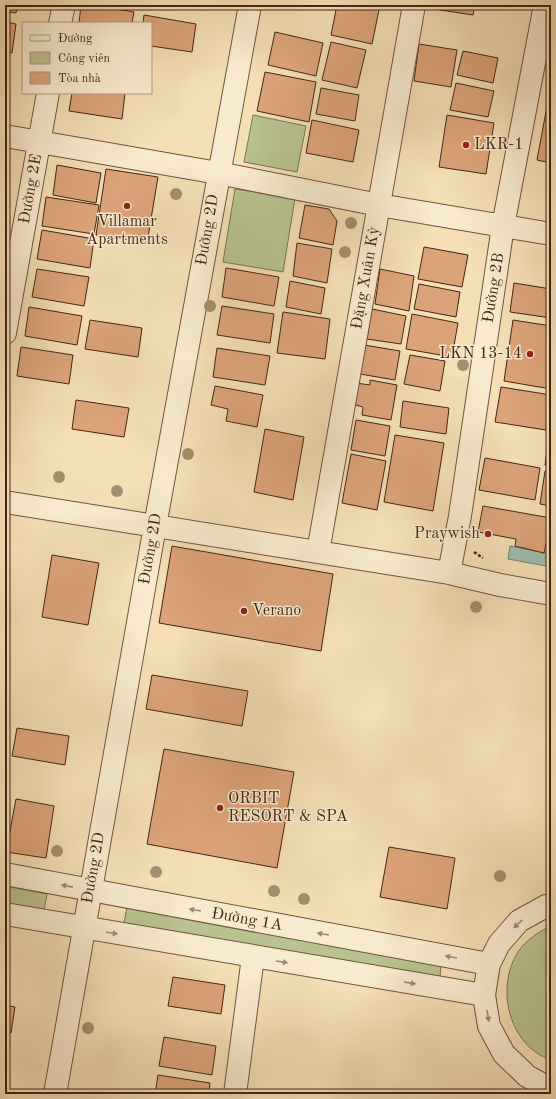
<svg xmlns="http://www.w3.org/2000/svg" width="556" height="1099" font-family="'Old Standard TT',serif">
  <rect width="100%" height="100%" fill="#f4dfb6"/>
  <filter id="stains"><feTurbulence type="fractalNoise" baseFrequency=".005" numOctaves="4"/><feColorMatrix values="0 0 0 0 .2 0 0 0 0 .09 0 0 0 0 .02 0 0 0 .5 -.17"/></filter>
  <radialGradient id="worn" r=".72"><stop offset=".6" stop-color="#630" stop-opacity="0"/><stop offset="1" stop-color="#630" stop-opacity=".3"/></radialGradient>
  <path fill="#b9c290" stroke="#7c7454" d="M253 115 306 126 297 172 244 162Z
    M235 189 295 198 283 272 223 262Z
    M5 886 47 894 44 910 5 903Z
    M127 907 441 963 440 977 124 923Z
    M551 926V1060C509 1046 495 988 518 952 526 940 538 932 551 926Z"/>
  <path fill="#9cbdae" stroke="#778172" d="M510 546 551 554V567L508 559Z"/>
  <path fill="#dda378" stroke="#402617" d="M5 5H18L16 13 5 11Z
    M81 5H94L134 12 132 23H79Z
    M178 5H197L196 8Z
    M337 5H380L372 44 331 35Z
    M427 5H475L473 15 427 8Z
    M144 15 196 24 192 52 151 46V23H143Z
    M5 22 16 24 12 53 5 52Z
    M275 32 323 43 316 76 268 65Z
    M331 42 366 50 357 88 322 80Z
    M419 44 457 50 451 87 414 81Z
    M463 51 498 58 493 83 457 75Z
    M551 61V88L547 87Z
    M265 72 316 82 309 122 257 111Z
    M456 83 494 91 488 117 450 110Z
    M321 88 359 95 355 121 316 114Z
    M550 90 551 91V163L537 160Z
    M72 93H125L122 119 69 111Z
    M447 115 494 123 486 174 439 167Z
    M312 120 359 130 353 162 306 153Z
    M57 165 101 173 96 203 53 195Z
    M106 169 158 177 147 243 96 235Z
    M46 197 99 205 94 234 42 226Z
    M305 205 329 209 337 221 333 245 299 238Z
    M42 230 94 239 90 268 37 259Z
    M297 243 332 249 327 283 293 276Z
    M424 247 468 255 462 287 418 279Z
    M226 268 279 277 274 306 222 297Z
    M37 269 89 277 84 306 32 297Z
    M380 269 414 276 409 311 375 304Z
    M290 281 325 288 321 314 286 307Z
    M514 283 551 289V318L510 312Z
    M419 284 460 292 456 317 414 309Z
    M222 306 274 314 270 343 217 335Z
    M29 307 82 316 77 345 25 336Z
    M372 309 406 316 401 344 367 339Z
    M283 312 330 319 325 359 277 353Z
    M412 314 458 323 452 357 406 349Z
    M90 320 142 328 138 357 85 349Z
    M513 320 551 326V389L504 381Z
    M364 345 400 351 395 380 360 374Z
    M21 347 73 355 69 384 17 376Z
    M217 348 270 356 265 385 213 377Z
    M410 355 445 361 440 391 404 384Z
    M370 380 397 385 391 420 362 415 363 407 352 404 356 383 370 385Z
    M215 386 263 395 257 427 226 421 228 409 211 405Z
    M501 387 551 395 546 430 495 422Z
    M76 400 129 408 124 437 72 429Z
    M403 401 449 408 446 434 400 427Z
    M356 420 390 426 385 456 351 450Z
    M265 429 304 437 293 500 254 492Z
    M395 435 444 443 433 511 384 502Z
    M549 436H551V466L545 465Z
    M351 454 386 461 377 510 342 503Z
    M485 458 540 468 535 500 479 490Z
    M545 471 551 472V506L540 504Z
    M483 506 551 518V545L546 544 544 553 515 546 516 539 478 532Z
    M172 546 333 574 321 651 159 623Z
    M52 555 99 563 88 625 42 617Z
    M152 675 248 691 242 726 146 709Z
    M17 728 69 736 65 765 12 756Z
    M164 749 294 772 277 868 147 844Z
    M16 799 54 806 46 858 6 852Z
    M389 847 455 858 447 909 380 897Z
    M173 977 225 985 221 1014 168 1006Z
    M5 1005 15 1007 11 1033 5 1032Z
    M164 1037 216 1046 212 1075 159 1066Z
    M5 1043 10 1044 6 1073H5Z
    M158 1075 210 1083 209 1094H155Z"/>
  <g fill="none" stroke-linecap="round" stroke-linejoin="round">
    <g stroke="#6d543f" stroke-width="24">
      <path id="minor" d="M60 23 64 5
        M5 136 218 173 379 205 551 234
        M5 333 48 93
        M5 502 449 573 500 585 551 594
        M318 552 414 5
        M449 573 460 516 503 226 545 5
        M5 874 489 964
        M551 905 546 906 519 921 499 944 489 964 484 995 489 1026 504 1054 527 1076 545 1086 551 1087
        M5 914 484 995
        M55 1094 155 526 250 5
        M235 1094 253 957"/>
    </g>
    <path stroke="#402617" stroke-width="2.5" stroke-dasharray="3 2" stroke-linecap="butt" d="M474 552 483 558"/>
    <use href="#minor" stroke="#f8ead0" stroke-width="22"/>
  </g>
  <g fill="#a28f6f">
    <circle cx="176" cy="194" r="6"/>
    <circle cx="351" cy="223" r="6"/>
    <circle cx="345" cy="252" r="6"/>
    <circle cx="210" cy="306" r="6"/>
    <circle cx="463" cy="365" r="6"/>
    <circle cx="188" cy="454" r="6"/>
    <circle cx="59" cy="477" r="6"/>
    <circle cx="117" cy="491" r="6"/>
    <circle cx="476" cy="607" r="6"/>
    <circle cx="57" cy="851" r="6"/>
    <circle cx="156" cy="872" r="6"/>
    <circle cx="500" cy="876" r="6"/>
    <circle cx="274" cy="891" r="6"/>
    <circle cx="304" cy="899" r="6"/>
    <circle cx="88" cy="1028" r="6"/>
  </g>
  <defs><path id="oneway-solid" d="M-6-.8H1V-3.2L6.5 0L1 3.2V.8H-6Z"/></defs>
  <g fill="#9c8874">
    <use href="#oneway-solid" transform="translate(67 886) rotate(-169)"/>
    <use href="#oneway-solid" transform="translate(195 910) rotate(-170)"/>
    <use href="#oneway-solid" transform="translate(518 924) rotate(137)"/>
    <use href="#oneway-solid" transform="translate(112 933) rotate(10)"/>
    <use href="#oneway-solid" transform="translate(323 934) rotate(-170)"/>
    <use href="#oneway-solid" transform="translate(451 957) rotate(-170)"/>
    <use href="#oneway-solid" transform="translate(282 962) rotate(9)"/>
    <use href="#oneway-solid" transform="translate(410 983) rotate(9)"/>
    <use href="#oneway-solid" transform="translate(488 1016) rotate(81)"/>
  </g>
  <g fill="#8f2418" stroke="#f8ead0" stroke-width="1.5">
    <circle cx="466" cy="145" r="4"/>
    <circle cx="127" cy="206" r="4"/>
    <circle cx="530" cy="354" r="4"/>
    <circle cx="488" cy="534" r="4"/>
    <circle cx="244" cy="611" r="4"/>
    <circle cx="220" cy="808" r="4"/>
  </g>
  <g text-anchor="middle" dominant-baseline="central" stroke-width="3" stroke-linejoin="round" paint-order="stroke">
    <g font-size="16" fill="#402617" stroke="#f8ead0" text-anchor="start">
      <text x="474" y="145">LKR-1</text>
      <text x="127" y="222" text-anchor="middle">Villamar<tspan x="127" dy="18">Apartments</tspan></text>
      <text x="522" y="354" text-anchor="end">LKN 13-14</text>
      <text x="480" y="534" text-anchor="end">Praywish</text>
      <text x="252" y="611">Verano</text>
      <text x="228" y="799">ORBIT<tspan x="228" dy="18">RESORT &amp; SPA</tspan></text>
    </g>
    <g font-size="16" fill="#402617" stroke="#f8ead0">
      <text transform="translate(31 189) rotate(-80)">Đường 2E</text>
      <text transform="translate(208 230) rotate(-80)">Đường 2D</text>
      <text transform="translate(366 278) rotate(-80)">Đặng Xuân Kỳ</text>
      <text transform="translate(494 288) rotate(-81)">Đường 2B</text>
      <text transform="translate(151 549) rotate(-80)">Đường 2D</text>
      <text transform="translate(94 868) rotate(-80)">Đường 2D</text>
      <text transform="translate(247 920) rotate(10)">Đường 1A</text>
    </g>
  </g>
  <rect width="556" height="1099" fill="none" stroke="#f4dfb6" stroke-width="20"/>
  <rect x="6" y="6" width="544" height="1087" fill="none" stroke="#402617" stroke-width="2"/>
  <rect x="10" y="10" width="536" height="1079" fill="none" stroke="#402617"/>
  <rect x="22" y="22" width="130" height="72" fill="#f8ead0" stroke="#ae9c86"/>
  <rect x="30" y="35" width="20" height="6" fill="#f8ead0" stroke="#ae9c86"/>
  <text x="58" y="42" font-size="12" fill="#402617">Đường</text>
  <rect x="30" y="52" width="20" height="12" fill="#b9c290" stroke="#ae9c86"/>
  <text x="58" y="62" font-size="12" fill="#402617">Công viên</text>
  <rect x="30" y="72" width="20" height="12" fill="#dda378" stroke="#ae9c86"/>
  <text x="58" y="82" font-size="12" fill="#402617">Tòa nhà</text>
  <rect width="100%" height="100%" filter="url(#stains)"/>
  <rect width="100%" height="100%" fill="url(#worn)"/>
</svg>
